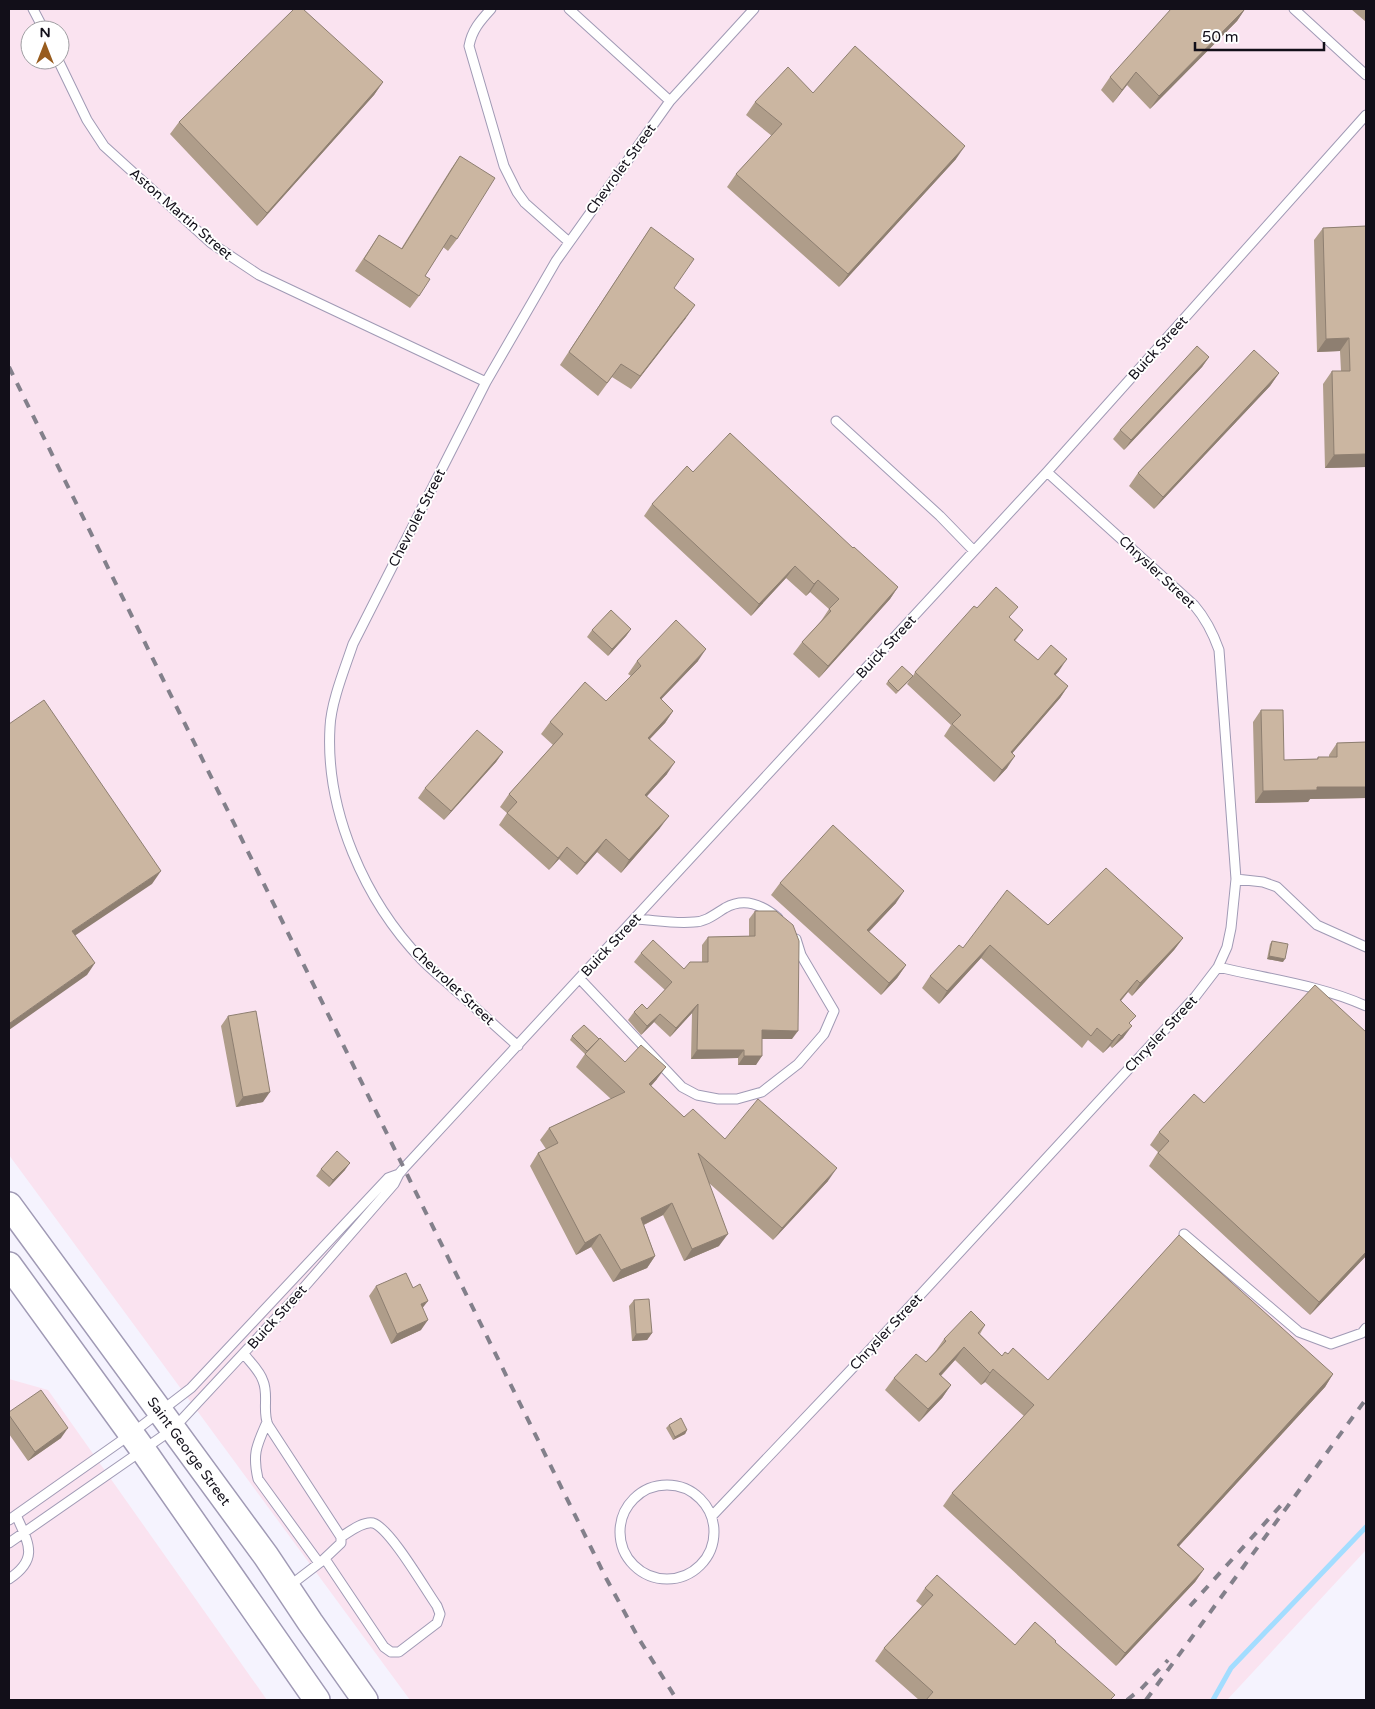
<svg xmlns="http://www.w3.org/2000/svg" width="1375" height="1709" font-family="'Varela Round',sans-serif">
  <rect width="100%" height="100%" fill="#f5f3fe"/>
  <path fill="#fae3f0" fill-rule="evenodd" d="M9 9H1366V1550L1227 1700H410L9 1155ZM30 30H60V60H30Z
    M9 1379 48 1390 267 1700H9Z"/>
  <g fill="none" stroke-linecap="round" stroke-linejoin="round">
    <path stroke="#a3ddff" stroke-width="5" d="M1213 1700 1231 1668 1366 1527"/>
    <g stroke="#a09ab5" stroke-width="11">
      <path id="service" d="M33 9 44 30
        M491 9C480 21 472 30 469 46L504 166 517 192 525 203 569 242
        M569 9 670 101
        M1294 9 1366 75
        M58 60 87 120 104 146 211 243 259 275 486 382
        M836 421 940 516 974 551
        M1236 879 1263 882 1277 887 1317 925 1366 947
        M635 919C654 920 675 924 694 922 706 922 715 914 725 908 745 897 762 905 778 918
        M1218 967C1268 979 1319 985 1366 1006
        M580 979 682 1087 697 1095 718 1099H737L762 1092 798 1064 824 1034 834 1011 801 955 796 939
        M518 1046C496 1027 475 1007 453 988 443 979 432 970 422 960 365 901 325 811 330 727 331 702 345 668 353 644L486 382 556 261 670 101 754 9
        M1184 1234 1299 1332 1331 1344 1362 1333 1366 1328
        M244 1354C250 1362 260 1371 263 1381 269 1395 262 1411 268 1425L341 1537V1543L322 1561 288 1587
        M267 1422C257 1445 252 1453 258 1479L319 1563
        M620 1532a47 47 0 1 1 94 0a47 47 0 1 1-94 0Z
        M712 1516 864 1356 1195 997 1218 967 1227 947 1231 928 1236 879 1219 650C1213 633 1206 619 1194 605L1047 472
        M9 1520 131 1434 191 1388 388 1178 399 1174 404 1168 1047 472 1366 115
        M9 1543 173 1429 293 1300 394 1184 399 1174
        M325 1559 384 1647 391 1652H399L437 1623 440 1614 437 1606C425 1589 390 1528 373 1523 363 1521 349 1532 341 1537
        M9 1579C39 1559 29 1544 16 1515"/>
    </g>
    <g stroke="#a09ab5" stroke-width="28">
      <g id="secondary">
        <path id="s1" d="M9 1205 266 1556 310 1622 365 1700"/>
        <path d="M9 1265 143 1450 317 1700"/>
      </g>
    </g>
    <use href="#service" stroke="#fff" stroke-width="9"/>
    <use href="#secondary" stroke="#fff" stroke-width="25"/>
    <path stroke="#83808b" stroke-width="4" stroke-dasharray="9 9" stroke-linecap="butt" d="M9 367 606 1578 639 1639 677 1700
      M1190 1606 1284 1502
      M1127 1700 1141 1689 1168 1660
      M1146 1700 1366 1399"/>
  </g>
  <path fill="#af9d8a" d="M1245 9 1237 21 1150 109 1127 85 1113 103 1101 90 1110 77Z
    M1351 9H1366V22Z
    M383 82 374 95 257 226 170 134 179 122Z
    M813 93 956 159 839 287 727 187 736 174 772 136 746 115 755 102Z
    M460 156 457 239 448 251 443 247 425 276 419 296 410 308 355 271 379 235 401 249 451 169Z
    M1366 226V467L1325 468 1323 384 1332 371H1341L1340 351 1317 352 1314 240 1323 228Z
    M651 227 674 288 686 318 631 389 612 377 598 396 560 365Z
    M1209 357 1202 367 1124 450 1113 439 1120 430Z
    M1279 373 1270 386 1154 509 1129 486 1138 473Z
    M693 472 853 548 898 587 890 599 819 678 793 654 802 642 821 621 829 609 810 592 806 596 786 578 751 616 644 516 652 504Z
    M977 608 1010 618 1023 630 1015 641 1038 660 1059 671 1055 675 1068 686 1060 698 1012 753 1007 768 994 782 944 736 951 725 907 684 910 680 896 694 886 684 888 681 913 676 915 672Z
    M631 629 626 636 608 656 587 637 592 630Z
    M637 661H698L661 699 673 711 665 723 650 739 667 774 647 796 660 828 621 873 597 852 577 875 559 859 549 870 499 825 507 813 500 807 509 794 553 745 541 734 550 722 606 701 631 676 628 674Z
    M1261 710 1284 760 1317 759 1318 757H1329V755L1337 743 1366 742V798L1310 799 1308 802 1255 803 1253 722Z
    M503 752 496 762 444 820 418 798 425 788Z
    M780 883 896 903 869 932 906 965 897 978 881 995 771 895Z
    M755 911 792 1039H762L756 1065H738V1058L691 1059 692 1013 670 1037 654 1022 641 1035 628 1020 634 1012 647 1009 665 990 634 962 641 953 684 969 702 962V945L708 937 749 936V919Z
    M1048 925 1183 938 1174 950 1132 996 1128 992 1121 1001 1130 1024 1123 1038 1112 1048 1110 1046 1103 1053 1088 1040 1082 1048 981 958 939 1004 922 988 930 976 963 948Z
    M1272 941 1283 962 1267 959 1270 944Z
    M228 1016 263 1102 236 1107 221 1026Z
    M572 1036 599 1039 625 1062 657 1079 651 1086 684 1117 725 1139 828 1181 773 1240 709 1183 719 1246 684 1261 663 1215 644 1225 655 1256 647 1268 613 1282 591 1247 576 1255 530 1166 538 1153 546 1149 540 1140 549 1128 611 1099 576 1067 585 1054 570 1040Z
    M1204 1103 1366 1256 1310 1315 1149 1166 1158 1152 1150 1145 1159 1132Z
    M321 1169 345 1170 329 1187 316 1176Z
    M376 1286 423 1308 421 1330 391 1344 369 1296Z
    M634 1300 652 1333 647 1340 632 1341 629 1306Z
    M985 1325 980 1334 1002 1356 1048 1380 1333 1374 1325 1387 1179 1546 1204 1569 1195 1582 1116 1666 943 1506 952 1493 1024 1416 985 1382 981 1385 955 1360 941 1376 951 1385 942 1398 919 1422 885 1390 894 1378 926 1362 935 1352 944 1339Z
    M9 1412 61 1438 28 1461 9 1434Z
    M669 1425 687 1430 685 1434 673 1440 666 1428Z
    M925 1588 1015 1645 1055 1642 1111 1700H919L875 1661 884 1648 922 1606 916 1601Z"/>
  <path fill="#8e7f71" d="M1245 9 1237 21 1150 109 1159 96Z
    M1136 72 1127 85 1113 103 1122 90Z
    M383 82 374 95 257 226 267 213Z
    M965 146 956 159 839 287 848 274Z
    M695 305 686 318 631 389 640 376Z
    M1349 338 1340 351 1317 352 1326 339Z
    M1209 357 1202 367 1124 450 1131 440Z
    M1279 373 1270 386 1154 509 1163 497Z
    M1366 454V467L1325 468 1334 455Z
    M795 566 786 578 751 616 759 604Z
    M818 580 810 592 806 596 814 584Z
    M898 587 890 599 819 678 828 666Z
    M631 629 626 636 608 656 612 649Z
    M706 649 698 661 651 710 660 698Z
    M1067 659 1059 671 1046 686 1054 674Z
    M1068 686 1060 698 1003 764 1011 752Z
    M673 711 665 723 639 750 648 738Z
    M503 752 496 762 444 820 451 811Z
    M1015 756 1007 768 994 782 1002 770Z
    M675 762 667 774 637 807 645 795Z
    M1317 787H1366V798L1310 799 1308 802 1255 803 1263 791Z
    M669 816 660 828 621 873 629 860Z
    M606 839 597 852 577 875 585 863Z
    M567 847 559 859 549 870 558 858Z
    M161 871 152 884 64 943 72 931Z
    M904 891 896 903 859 942 867 930Z
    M1183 938 1174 950 1132 996 1140 983Z
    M990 945 981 958 939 1004 947 991Z
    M1269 956 1285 959 1283 962 1267 959Z
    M95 963 87 975 9 1030V1025L10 1023Z
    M906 965 897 978 881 995 889 983Z
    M1137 980 1128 992 1111 1012 1120 1000Z
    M698 1004 692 1013 670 1037 676 1028Z
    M660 1014 654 1022 641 1035 647 1026Z
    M1132 1026 1123 1038 1112 1048 1121 1036Z
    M762 1030 798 1031 792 1039H756Z
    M1119 1034 1110 1046 1103 1053 1112 1041Z
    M697 1050H744L738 1058 691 1059Z
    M744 1056H762L756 1065H738Z
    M666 1067 657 1079 641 1097 649 1084Z
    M270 1092 263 1102 236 1107 243 1097Z
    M350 1163 345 1170 329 1187 333 1180Z
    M837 1168 828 1181 773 1240 782 1228Z
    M672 1203 663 1215 633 1230 641 1218Z
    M600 1234 591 1247 576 1255 585 1243Z
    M728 1234 719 1246 684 1261 692 1249Z
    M1366 1252V1256L1310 1315 1319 1302Z
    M655 1256 647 1268 613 1282 621 1270Z
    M428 1301 421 1310V1304Z
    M428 1320 421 1330 391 1344 397 1334Z
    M652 1333 647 1340 632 1341 636 1334Z
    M964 1347 955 1360 930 1387 939 1374Z
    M993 1369 985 1382 981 1385Z
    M1333 1374 1325 1387 1169 1557 1177 1545Z
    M951 1385 942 1398 919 1422 928 1409Z
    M68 1428 61 1438 28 1461 35 1452Z
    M687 1430 685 1434 673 1440 675 1437Z
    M1204 1569 1195 1582 1116 1666 1125 1653Z"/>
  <path fill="#cbb6a1" stroke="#8e7f71" d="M294 9H303L383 82 267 213 179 122Z
    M1171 9H1245L1159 96 1136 72 1122 90 1110 77Z
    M855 46 965 146 848 274 736 174 782 124 755 102 788 67 813 93Z
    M460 156 495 178 457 239 451 235 425 276 430 279 419 296 364 259 379 235 402 249Z
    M1366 226V454L1334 455 1332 371H1350L1349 338 1326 339 1323 228Z
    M651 227 694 259 674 288 695 305 640 376 621 364 607 383 569 352Z
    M1197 346 1209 357 1131 440 1120 430Z
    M1254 350 1279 373 1163 497 1138 473Z
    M730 433 853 548 854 547 898 587 828 666 802 642 831 611 829 609 839 599 818 580 814 584 795 566 759 604 652 504 687 466 693 472Z
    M996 587 1018 607 1009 617 1023 630 1014 640 1038 660 1051 645 1067 659 1054 674 1068 686 1011 752 1015 756 1002 770 952 724 961 715 915 672 974 606 977 608Z
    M611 610 631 629 612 649 592 630Z
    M676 620 706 649 660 698 673 711 648 738 675 762 645 795 669 816 629 860 606 839 585 863 567 847 558 858 507 813 517 802 509 794 563 734 550 722 585 682 606 701 641 666 637 661Z
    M902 666 913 676 898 691 888 681Z
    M44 700 161 871 72 931 95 963 10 1023 9 1020V724Z
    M1261 710H1283L1284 760 1318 759V757H1337V743L1366 742V787H1317V790L1263 791Z
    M477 730 503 752 451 811 425 788Z
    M833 825 904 891 867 930 906 965 889 983 780 883Z
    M1106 868 1183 938 1140 983 1137 980 1120 1000 1136 1016 1129 1023 1132 1026 1121 1036 1119 1034 1112 1041 1097 1028 1091 1036 990 945 947 991 930 976 959 945 963 948 1007 890 1048 925Z
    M755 911H776L793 925 799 941 798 1031 762 1030V1056H744V1050H697L698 1004 676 1028 660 1014 647 1026 634 1012 642 1004 647 1009 672 982 641 953 653 940 684 969 690 962H708V937L755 936Z
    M1272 941 1288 944 1285 959 1269 956Z
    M1315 985 1366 1032V1252L1319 1302 1158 1153 1169 1141 1159 1132 1194 1094 1204 1103Z
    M256 1011 270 1092 243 1097 228 1016Z
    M584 1025 599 1039 587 1051 572 1036Z
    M600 1038 625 1062 641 1045 666 1067 649 1084 684 1117 693 1109 725 1139 758 1099 837 1168 782 1228 698 1153 728 1234 692 1249 672 1203 641 1218 655 1256 621 1270 600 1234 585 1243 538 1153 558 1143 549 1128 625 1092 585 1054Z
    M337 1151 350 1163 333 1180 321 1169Z
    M1179 1235 1333 1374 1177 1545 1204 1569 1125 1653 952 1493 1034 1405 993 1369 990 1373 964 1347 939 1374 951 1385 928 1409 894 1378 916 1354 926 1362 946 1341 944 1339 971 1311 985 1325 978 1333 1002 1356 1005 1352 1008 1354 1013 1348 1048 1380Z
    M406 1273 413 1288 420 1284 428 1301 421 1304 428 1320 397 1334 376 1286Z
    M649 1299 652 1333 636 1334 634 1300Z
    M41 1390 68 1428 35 1452 9 1415V1412Z
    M681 1418 687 1430 675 1437 669 1425Z
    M937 1575 1015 1645 1035 1622 1056 1641 1055 1642 1115 1695 1110 1700H926L933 1692 884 1648 933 1595 925 1588Z"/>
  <g text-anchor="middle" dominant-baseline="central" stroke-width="4" stroke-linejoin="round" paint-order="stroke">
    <g font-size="14" fill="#120f19" stroke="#fff">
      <text transform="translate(621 169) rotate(-54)">Chevrolet Street</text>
      <text transform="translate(181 214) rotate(41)">Aston Martin Street</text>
      <text transform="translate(1158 348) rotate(-48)">Buick Street</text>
      <text transform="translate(417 518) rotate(-63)">Chevrolet Street</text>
      <text transform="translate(1157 572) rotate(43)">Chrysler Street</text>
      <text transform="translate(886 647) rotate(-47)">Buick Street</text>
      <text transform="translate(611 945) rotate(-47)">Buick Street</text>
      <text transform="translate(453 986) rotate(43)">Chevrolet Street</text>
      <text transform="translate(1161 1034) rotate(-47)">Chrysler Street</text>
      <text transform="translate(277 1317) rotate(-48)">Buick Street</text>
      <text transform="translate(886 1332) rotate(-47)">Chrysler Street</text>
      <text stroke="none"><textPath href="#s1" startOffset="305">Saint George Street</textPath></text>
    </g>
  </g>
  <rect width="1375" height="1709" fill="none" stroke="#120f19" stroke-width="20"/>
  <g transform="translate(45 45)"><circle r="24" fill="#ffffff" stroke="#a09fa3"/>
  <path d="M0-4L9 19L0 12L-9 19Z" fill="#985c1e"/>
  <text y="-8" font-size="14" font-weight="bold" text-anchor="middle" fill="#120f19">N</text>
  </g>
  <path d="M1195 42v8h129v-8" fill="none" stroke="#120f19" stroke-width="2.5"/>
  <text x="1202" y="42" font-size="15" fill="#120f19" stroke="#ffffff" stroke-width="4" paint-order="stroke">50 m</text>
</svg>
